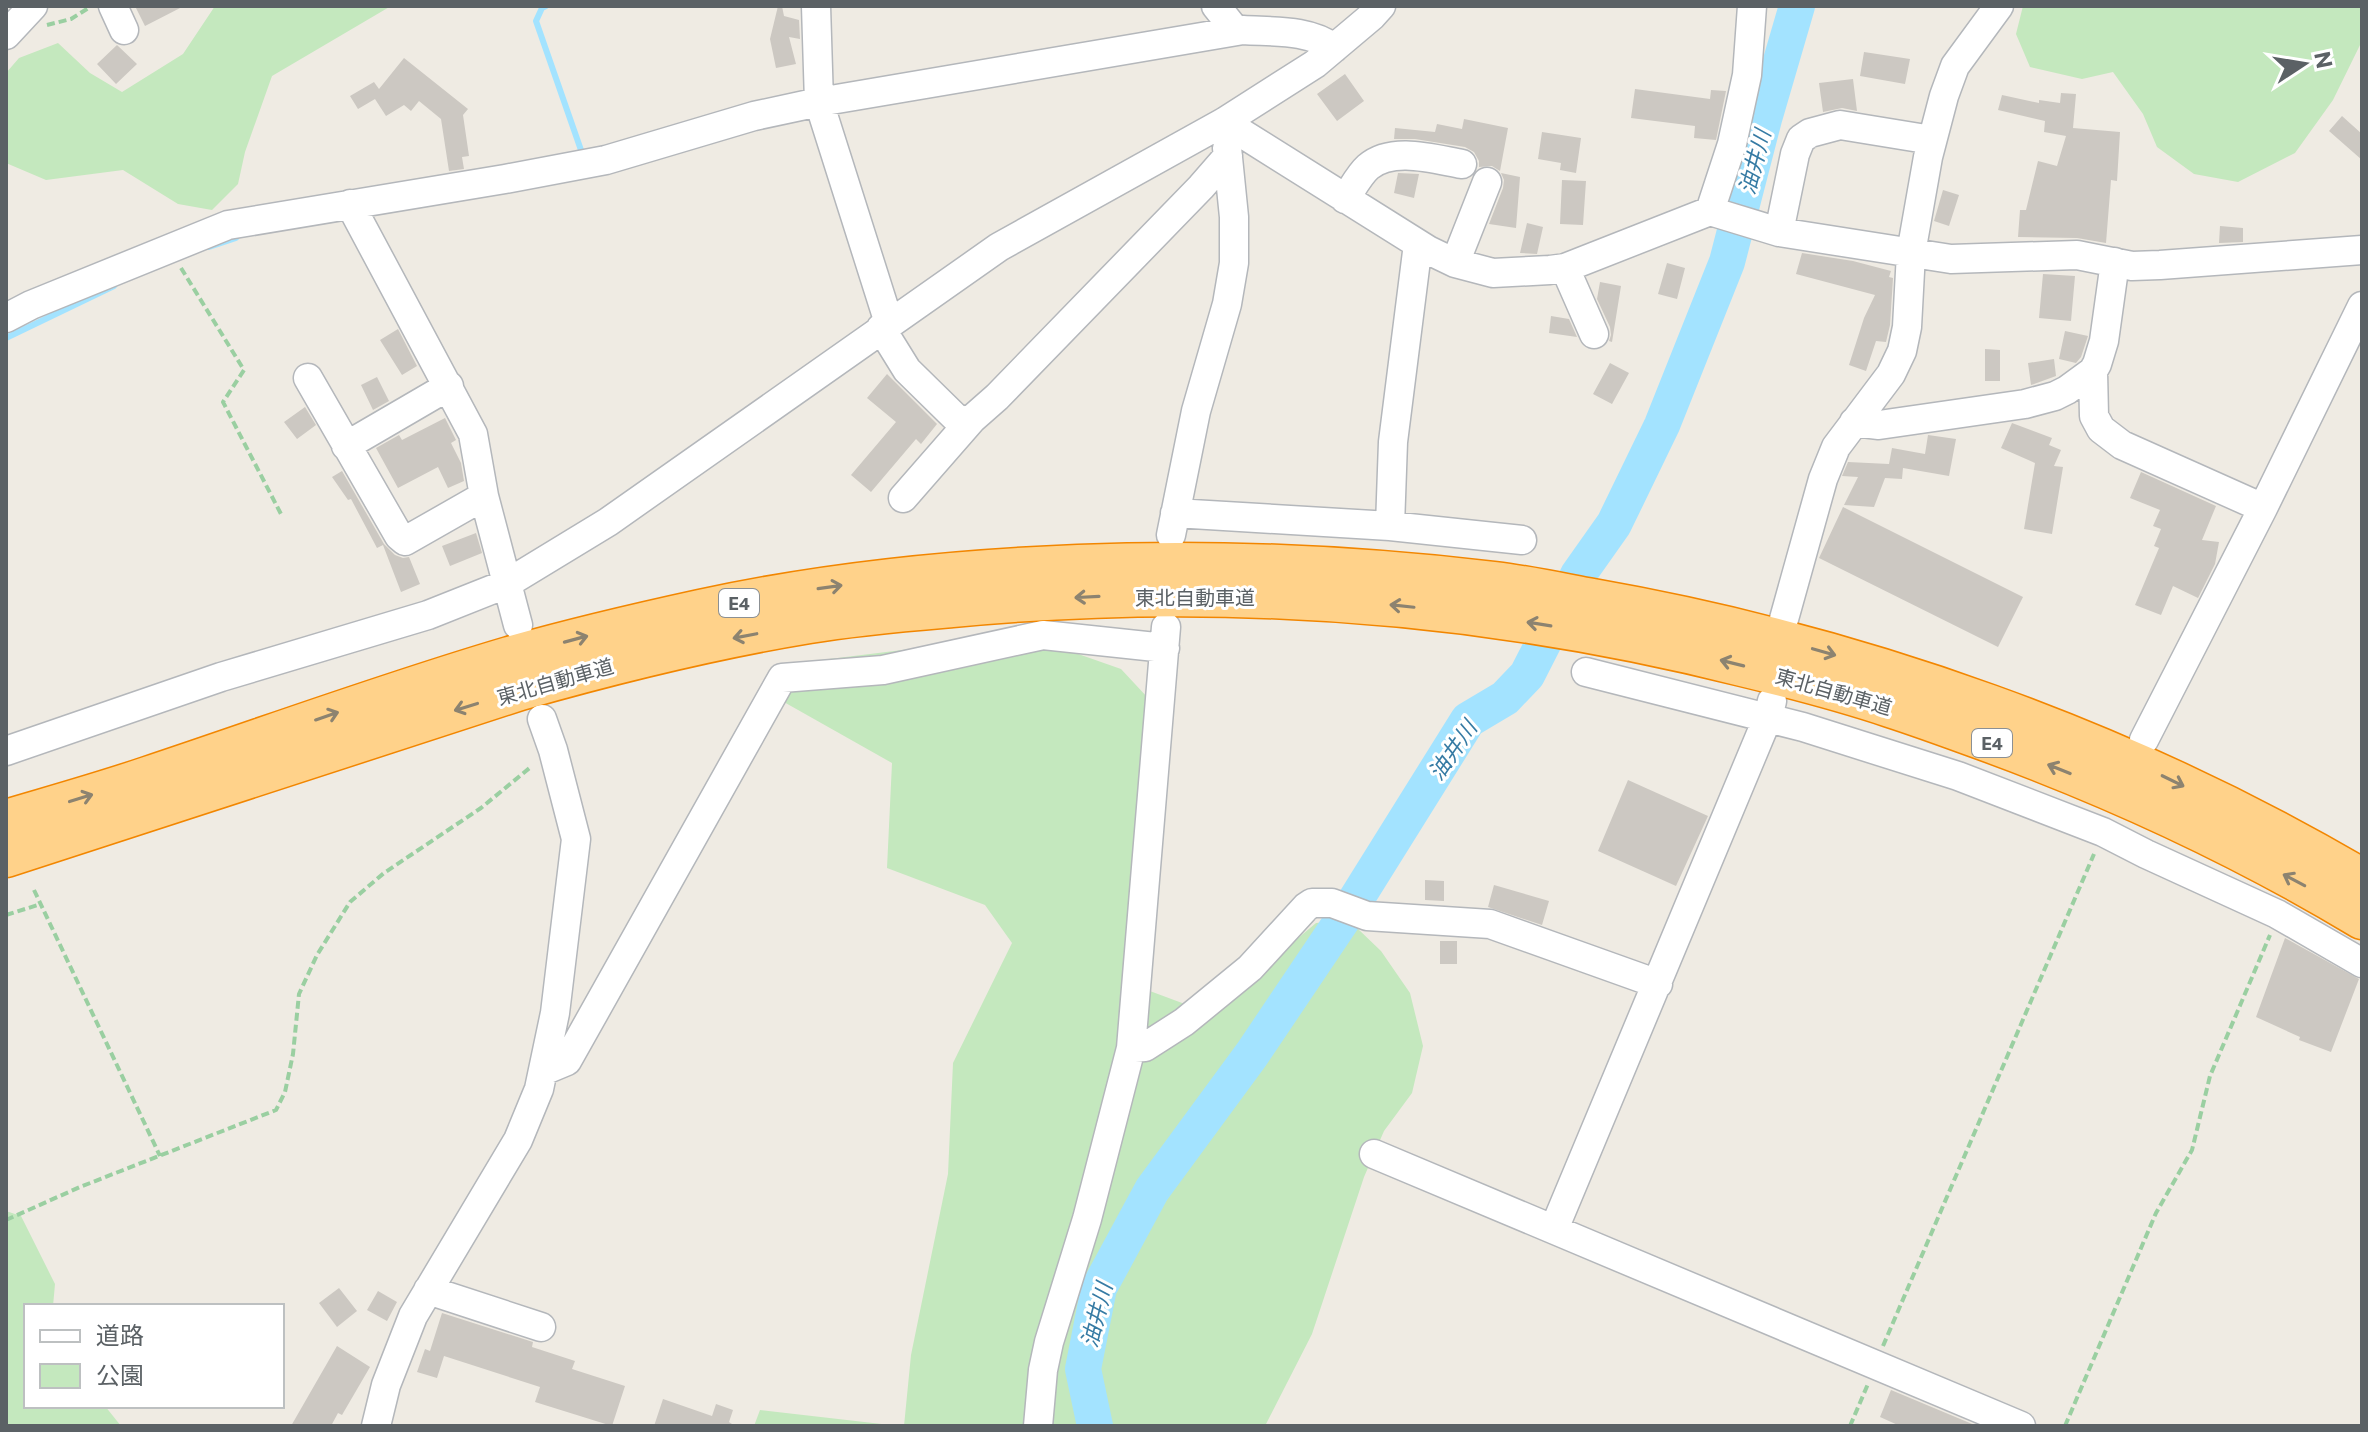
<svg xmlns="http://www.w3.org/2000/svg" width="2368" height="1432" font-family="Commissioner,'Noto Sans JP',sans-serif">
  <rect width="100%" height="100%" fill="#efebe3"/>
  <path fill="#c4e8be" d="M215 6H391L272 76 245 152 238 184 212 210 178 204 123 170 46 180 6 163V73L19 58 58 43 90 73 122 92 183 54Z
    M2023 6H2362L2360 45 2333 100 2295 153 2238 182 2194 174 2157 147 2143 114 2113 72 2082 79 2030 67 2016 34Z
    M1024 635 1121 669 1162 713 1131 984 1209 1013 1316 923 1339 921 1357 928 1381 951 1410 993 1423 1046 1412 1093 1384 1131 1364 1177 1312 1334 1265 1426H904L911 1355 948 1174 953 1063 1012 943 985 905 887 868 892 763 775 697 805 662Z
    M6 1211 21 1216 55 1284 53 1306H26V1406H105L121 1426H6Z
    M760 1410 899 1426H754Z"/>
  <g fill="none" stroke-linecap="round" stroke-linejoin="round">
    <path stroke="#a3e3ff" stroke-width="6" d="M546 6 542 8 536 21 582 153
      M209 247 236 238
      M6 338 114 286"/>
    <path stroke="#a3e3ff" stroke-width="36" d="M1095 1426 1083 1369 1099 1288 1152 1190 1252 1054 1355 901 1468 720 1505 698 1527 675 1578 575 1614 524 1662 425 1727 262 1764 119 1797 6"/>
  </g>
  <path fill="#ccc8c2" d="M135 6H184L145 26Z
    M778 6H782L784 16 799 20 800 39 789 37 796 64 776 68 770 39Z
    M117 45 137 64 116 84 97 64Z
    M1864 52 1910 59 1905 84 1860 76Z
    M404 58 468 109 463 115 469 156 462 157 464 169 449 171 441 119 419 101 411 111 404 105 386 116 375 99 358 109 350 96 374 82 379 89Z
    M1345 74 1364 101 1337 121 1317 94Z
    M1853 79 1857 111 1842 108 1823 112 1819 83Z
    M1635 89 1710 99 1711 90 1726 91 1716 140 1694 138 1695 126 1631 118Z
    M2061 93 2076 94 2073 128 2120 132 2117 181 2111 180 2106 243 2077 238 2018 237 2020 210H2026L2038 161 2057 166 2066 136 2044 132 2045 121 1998 110 2002 95 2039 103V100L2060 103Z
    M2342 116 2362 134V160L2329 131Z
    M1464 119 1508 128 1500 171 1492 166 1479 167V161L1474 152 1465 147 1415 139H1394L1395 128 1435 132 1437 124 1462 129Z
    M1542 132 1581 138 1576 173 1560 170 1561 163 1538 159Z
    M1398 173 1419 174 1414 198 1394 193Z
    M1501 173 1520 177 1516 228 1489 224 1503 188 1504 180Z
    M1562 180 1586 181 1583 225 1560 224Z
    M1943 190 1959 195 1949 226 1934 221Z
    M1527 223 1543 227 1537 254 1520 253Z
    M2220 226 2243 228V242L2219 243Z
    M1802 253 1853 261 1891 271 1889 277 1893 278 1890 325 1886 342 1876 341 1866 371 1849 365 1864 318 1875 295 1796 274Z
    M1667 263 1685 268 1677 299 1658 294Z
    M2043 274 2075 276 2071 321 2039 318Z
    M1600 282 1621 286 1612 342 1609 341 1611 335 1610 327 1597 299Z
    M1551 316 1569 319 1577 337 1549 333Z
    M398 329 417 366 402 375 380 340Z
    M2065 331 2088 336 2081 357 2076 363 2059 359Z
    M1985 349 2000 350V381H1985Z
    M2054 359 2056 376 2031 385 2028 363Z
    M1610 363 1629 373 1612 404 1593 394Z
    M887 374 937 424 921 444 916 439 871 492 851 475 896 422 867 398Z
    M377 377 389 401 373 410 361 385Z
    M305 407 316 425 297 439 284 422Z
    M445 418 456 440 451 443 461 463 464 481 448 488 438 467 398 488 376 448 399 435 402 440Z
    M2012 423 2052 438 2049 445 2061 450 2054 466 2063 467 2052 534 2024 529 2035 463 2001 448Z
    M1928 435 1956 439 1949 476 1903 468 1902 479 1885 478 1874 507 1844 505 1858 477 1842 476 1848 462 1889 464 1892 448 1925 454Z
    M342 471 384 544 395 555 403 558 409 557 420 584 401 592 383 545 377 548 351 499 348 500 332 477Z
    M2141 472 2216 506 2202 540 2219 542 2215 564 2198 598 2173 586 2161 615 2135 605 2159 548 2154 546 2161 529 2153 526 2160 510 2130 498Z
    M1843 507 2023 597 1998 647 1819 558Z
    M476 533 482 553 450 566 442 546Z
    M1628 780 1708 816 1676 886 1598 851Z
    M1425 880 1444 881V901L1425 900Z
    M1494 885 1549 901 1542 925 1488 907Z
    M2285 938 2359 979 2331 1052 2299 1040 2300 1037 2256 1017Z
    M1440 941H1457V964H1440Z
    M339 1288 357 1311 337 1327 319 1303Z
    M378 1291 397 1302 387 1321 367 1310Z
    M442 1313 533 1342 532 1347 575 1361 572 1369 625 1386 612 1426 535 1402 540 1387 444 1356 437 1378 417 1372 425 1349 430 1351Z
    M337 1346 370 1367 342 1415 338 1413 331 1426H291Z
    M1891 1390 1977 1426H1900L1880 1417Z
    M663 1399 712 1416 716 1404 733 1410 729 1422 732 1424V1426H654Z"/>
  <g fill="none" stroke-linecap="round" stroke-linejoin="round">
    <g stroke="#b4b7bb" stroke-width="31">
      <path id="minor" d="M113 6 124 30
        M816 6 819 102 889 323
        M1216 6 1236 31
        M6 35 33 6
        M1224 122 1428 250 1455 263 1493 273 1550 270 1565 268 1710 211 1779 232 1951 259 2077 255 2132 266 2160 265 2362 250
        M1345 199C1352 189 1359 175 1368 167 1392 146 1434 159 1462 164
        M350 204 473 434 484 496 518 625
        M1710 211 1732 144 1747 75 1752 6
        M1779 232 1795 154 1801 139 1810 133 1840 125 1932 140
        M1455 263 1487 182
        M1565 268 1594 334
        M6 318 31 305 228 225 505 179 606 160 754 116 819 102 1243 30C1273 32 1309 29 1334 48
        M881 328 907 370 959 421 972 419
        M2093 371 2094 416 2101 429 2122 445 2263 508
        M308 378 399 536 405 541 484 496
        M1854 422 1879 425 2025 404 2055 396 2067 390 2093 371 2097 364 2104 341 2115 262
        M346 446 449 386
        M903 498 972 419 997 397 1201 187 1228 156
        M1175 513 1390 526 1522 540
        M1390 526 1393 442 1418 244
        M1171 535 1196 411 1227 304 1234 263V217L1227 148
        M1784 619 1823 479 1836 447 1891 374 1902 351 1907 327 1911 253 1928 157 1944 96 1955 66 1999 6
        M1586 672 1803 727 1958 776 2103 832 2146 854 2277 914 2362 963
        M2144 740 2263 508 2362 306
        M6 751 221 677 428 615 506 584 608 522 999 247 1224 122 1315 64 1372 16 1381 6
        M1131 1048 1145 1047 1184 1022 1250 968 1306 907 1312 903H1332L1367 916 1490 924 1658 984
        M543 1071 567 1061 782 678 883 670 1043 635 1165 648
        M1374 1154 2021 1426
        M1554 1229 1768 717 1772 701
        M428 1290 541 1327
        M376 1426 386 1385 413 1316 518 1140 539 1089 555 1013 576 839 553 750 542 719
        M1038 1426 1043 1370 1049 1342 1087 1219 1131 1048 1166 627"/>
    </g>
    <g stroke="#f28600" stroke-width="43">
      <path id="highway" d="M6 820C53 806 100 793 147 777 267 737 387 693 509 657 572 639 636 624 700 610 824 583 951 570 1078 565 1217 559 1356 566 1495 582 1527 586 1560 593 1592 599 1860 646 2128 741 2362 879
        M6 857 520 690C615 663 712 639 809 623 856 615 905 611 952 607 1218 582 1484 601 1742 666 1792 678 1842 691 1890 707 1921 717 1951 728 1981 739 2113 787 2241 846 2362 919"/>
    </g>
    <path stroke="#9acfa1" stroke-width="4" stroke-dasharray="8 4" stroke-linecap="butt" d="M47 25 71 19 90 7
      M181 268 244 370 223 402 282 516
      M34 890 160 1156
      M6 915 41 904
      M6 1220 80 1187 276 1110 285 1092 293 1054 299 994 317 955 350 902 384 873 481 808 532 766
      M1883 1346 2094 854
      M1850 1426 1868 1384
      M2065 1426 2156 1213 2192 1150 2210 1076 2270 935"/>
    <use href="#minor" stroke="#fff" stroke-width="28"/>
    <use href="#highway" stroke="#ffd28a" stroke-width="40"/>
  </g>
  <defs><path id="oneway-shaft" d="M-6 0H5M1.5-3L5.5 0L1.5 3" fill="none" stroke-width="1.6" stroke-linecap="round" stroke-linejoin="round" transform="scale(2)"/></defs>
  <g stroke="#8c8370">
    <use href="#oneway-shaft" transform="translate(830 587) rotate(-8)"/>
    <use href="#oneway-shaft" transform="translate(1087 597) rotate(177)"/>
    <use href="#oneway-shaft" transform="translate(1402 606) rotate(-174)"/>
    <use href="#oneway-shaft" transform="translate(1539 624) rotate(-171)"/>
    <use href="#oneway-shaft" transform="translate(745 636) rotate(169)"/>
    <use href="#oneway-shaft" transform="translate(576 639) rotate(-15)"/>
    <use href="#oneway-shaft" transform="translate(1824 652) rotate(16)"/>
    <use href="#oneway-shaft" transform="translate(1732 663) rotate(-166)"/>
    <use href="#oneway-shaft" transform="translate(466 707) rotate(163)"/>
    <use href="#oneway-shaft" transform="translate(327 716) rotate(-19)"/>
    <use href="#oneway-shaft" transform="translate(2059 769) rotate(-158)"/>
    <use href="#oneway-shaft" transform="translate(2173 781) rotate(26)"/>
    <use href="#oneway-shaft" transform="translate(81 798) rotate(-17)"/>
    <use href="#oneway-shaft" transform="translate(2294 880) rotate(-152)"/>
  </g>
  <g text-anchor="middle" dominant-baseline="central" stroke-width="6" stroke-linejoin="round" paint-order="stroke">
    <g fill="#fff" stroke="#8c9093" stroke-width="2">
      <rect x="719" y="589" width="40" height="28" rx="6"/>
      <rect x="1972" y="729" width="40" height="28" rx="6"/>
    </g>
    <g font-size="18" font-weight="bold" fill="#5b6165">
      <text x="739" y="603">E4</text>
      <text x="1992" y="743">E4</text>
    </g>
    <g font-size="20" fill="#5b6165" stroke="#fff">
      <text x="1195" y="597">東北自動車道</text>
      <text transform="translate(555 681) rotate(-16)">東北自動車道</text>
      <text transform="translate(1834 691) rotate(16)">東北自動車道</text>
    </g>
    <g font-size="22" font-style="italic" fill="#367ba4" stroke="#fff">
      <text transform="translate(1754 162) rotate(-75)">油井川</text>
      <text transform="translate(1452 750) rotate(-55)">油井川</text>
      <text transform="translate(1096 1315) rotate(-76)">油井川</text>
    </g>
  </g>
  <rect width="2368" height="1432" fill="none" stroke="#5b6165" stroke-width="16"/>
  <rect x="24" y="1304" width="260" height="104" fill="#ffffff" stroke="#bdc0c1" stroke-width="2"/>
  <rect x="40" y="1330" width="40" height="12" fill="#ffffff" stroke="#bdc0c1" stroke-width="2"/>
  <text x="96" y="1344" font-size="24" fill="#5b6165">道路</text>
  <rect x="40" y="1364" width="40" height="24" fill="#c4e8be" stroke="#bdc0c1" stroke-width="2"/>
  <text x="96" y="1384" font-size="24" fill="#5b6165">公園</text>
  <g transform="translate(2304 64) rotate(78)" stroke="#ffffff" stroke-width="6" paint-order="stroke">
  <path d="M0-6L14 30L0 20L-14 30Z" fill="#5b6165"/>
  <text y="-12" font-size="22" font-weight="bold" text-anchor="middle" fill="#5b6165">N</text>
  </g>
</svg>
